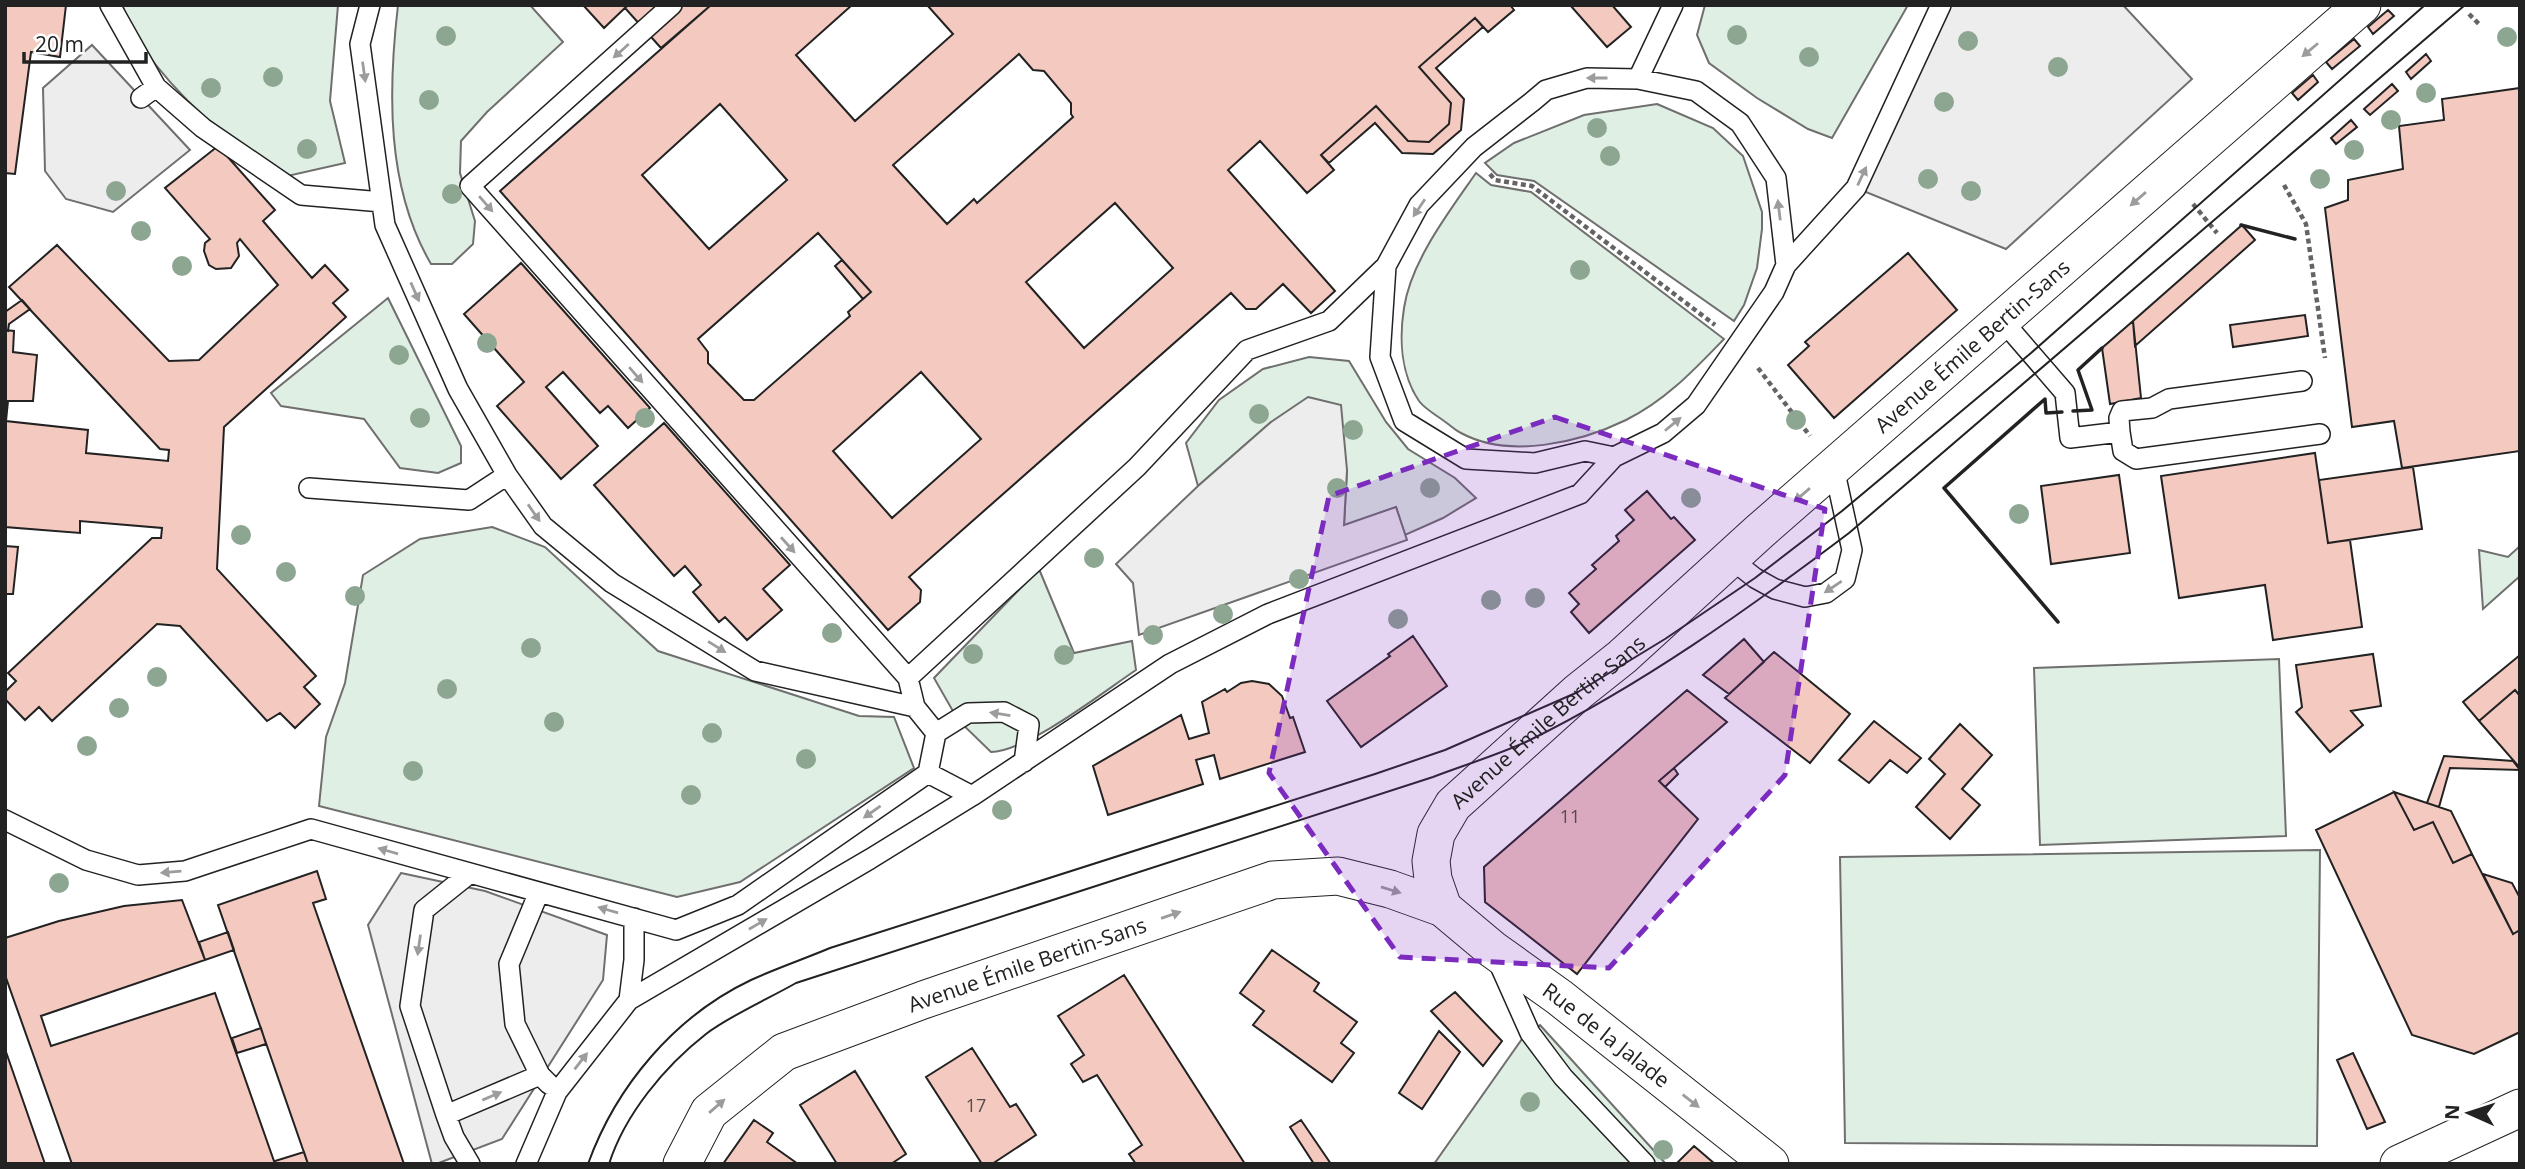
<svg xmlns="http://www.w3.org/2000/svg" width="2525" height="1169" font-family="'Open Sans',sans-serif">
  <rect width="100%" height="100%" fill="#fff"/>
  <path fill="#e0efe3" stroke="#6f6f6f" stroke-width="2" d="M122 5H338L330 101 345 163 283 177C227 139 180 101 141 45 133 33 128 18 122 5Z
    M398 5H530L563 42 487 112 461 141 460 173 475 221 473 244 452 264H431C386 187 388 91 398 5Z
    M1705 5H1908L1832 138 1808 129 1757 98 1709 63 1697 35Z
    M1657 104 1713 128 1743 156 1762 212V229L1757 268 1744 305 1734 321 1534 181 1497 175 1485 163 1514 143 1584 115Z
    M1476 173 1491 185 1531 192 1724 339C1694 370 1665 401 1626 420 1579 443 1509 459 1461 433 1455 430 1450 425 1444 421 1436 415 1425 409 1419 401 1401 374 1399 339 1404 308 1411 261 1449 212 1476 173Z
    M388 298 461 446V463L438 473 400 468 364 419 281 406 271 393Z
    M1309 357 1349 361 1386 422 1408 449 1455 478 1476 498 1443 518 1405 535 1396 507 1344 526 1347 470 1271 422 1198 486 1186 443 1219 400 1263 369Z
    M492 527 545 547 658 651 859 716 894 717 914 768 740 882 677 897 319 806 326 737 345 683 363 575 420 539Z
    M2520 546V576L2483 609 2479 550 2508 557Z
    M1039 569 1074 653 1132 641 1136 670C1103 692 1028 751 991 752L958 720 934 678Z
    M2279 659 2286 836 2040 845 2034 668Z
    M2320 850 2317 1146 1845 1143 1840 857Z
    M1540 1025 1666 1164H1434L1522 1039Z"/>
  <path fill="#ededed" stroke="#6f6f6f" stroke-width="2" d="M1941 5H2123L2192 79 2006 249 1856 188Z
    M92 45 190 150 113 212 66 199 45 171 43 88Z
    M1308 397 1341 405 1347 470 1344 525 1396 507 1407 540 1139 635 1133 583 1116 564 1198 486 1271 422Z
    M401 873 485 891 607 935 603 980 502 1139 436 1164H432L368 925Z"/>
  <path fill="#f3c9c0" stroke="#222" stroke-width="2" fill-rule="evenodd" d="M5 5H66L60 57 31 52 15 174 5 173Z
    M583 5H628L604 28Z
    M628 5H711L661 48 625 8Z
    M711 5H852L796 55 855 121 953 34 927 5H1510L1514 10 1488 32 1475 18 1419 67 1451 103 1449 124 1429 142 1408 141 1376 106 1321 155 1334 170 1307 193 1260 141 1228 170 1335 291 1311 313 1283 284 1256 309H1246L1231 293 909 577 921 590 920 602 888 630 500 191ZM1019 54 1033 70 1044 71 1071 103V114L1073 117 977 203 974 199 947 224 893 165ZM720 104 787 180 709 249 642 175ZM1115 203 1173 268 1084 348 1026 282ZM818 233 871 292 848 312 850 316 754 400H744L708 363V352L698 339ZM921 372 981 439 892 518 833 451Z
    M1570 5H1612L1631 27 1607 47Z
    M2388 10 2394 16 2373 34 2368 27Z
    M1475 18 1483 27 1436 68 1464 99 1461 130 1433 154 1402 153 1375 123 1329 163 1321 155 1376 106 1408 141 1429 142 1449 124 1451 103 1419 67Z
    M2354 39 2360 46 2332 69 2326 62Z
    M2426 54 2431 61 2411 79 2406 72Z
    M2313 75 2318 82 2298 100 2292 93Z
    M2392 84 2398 91 2370 115 2364 109Z
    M2520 88V451L2402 468 2394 421 2352 427 2325 208 2348 200V180L2403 169 2399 126 2444 120 2442 99Z
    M2351 120 2357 127 2336 144 2331 138Z
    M218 146 275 210 263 221 312 278 325 265 348 290 333 303 346 317 224 427 217 569 316 676 304 687 320 704 295 728 280 713 267 721 180 626 157 624 52 721 39 707 25 720 5 699V692L16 681 8 673 152 538H161L162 528 80 521V533L5 527V330L14 331 13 352 37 355 33 401H8L6 421 88 430 86 453 168 461 169 450 160 449 9 287 57 245 169 361 199 360 278 285 240 239 237 243 239 256 231 268 216 269 209 265 204 251 205 243 210 239 165 188Z
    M2242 225 2255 240 2135 346 2133 321Z
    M1908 253 1957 310 1834 418 1788 365 1809 346 1805 342Z
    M842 260 871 292 863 299 835 266Z
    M521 263 650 408 628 428 608 406 600 413 563 372 546 387 598 446 561 479 497 406 524 382 464 314Z
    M22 300 30 309 9 324 8 331 5 330V312Z
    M2305 315 2308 336 2233 347 2230 325Z
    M2133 321 2141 398 2110 404 2102 348Z
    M664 423 790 565 763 589 782 610 747 640 725 617 719 622 693 592 701 585 685 566 674 576 594 485Z
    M2315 453 2328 543 2350 540 2362 627 2273 640 2265 585 2179 598 2161 476Z
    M2413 467 2422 529 2328 543 2319 480Z
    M2119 475 2130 553 2051 564 2041 486Z
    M1647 491 1671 519 1674 517 1695 540 1589 633 1571 612 1579 604 1569 593 1596 569 1592 565 1619 541 1616 536 1634 520 1625 510Z
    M5 546 18 547 13 594H5Z
    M1413 636 1447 686 1361 747 1327 701 1390 656 1388 654Z
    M1744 639 1764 662 1729 694 1703 675Z
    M1774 652 1850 714 1810 763 1725 698Z
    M2373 654 2381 706 2351 711 2363 725 2330 752 2296 712 2302 707 2296 665Z
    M2520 655V696L2515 690 2479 721 2463 702Z
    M1252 681 1269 684 1282 696 1290 718 1293 717 1305 752 1220 779 1214 755 1196 760 1203 784 1108 815 1093 766 1181 715 1189 739 1209 733 1202 702 1225 689 1227 692 1241 683Z
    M1687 690 1727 722 1659 781 1698 819 1577 974 1485 902 1484 867Z
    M2515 690 2520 696V768L2479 721Z
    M1874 721 1921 758 1907 773 1890 760 1869 783 1839 760Z
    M1960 724 1992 755 1962 789 1980 805 1950 839 1916 807 1945 774 1929 759Z
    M2444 756 2513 761 2520 770 2450 768 2439 807 2427 803Z
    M1674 768 1678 774 1665 787 1659 781Z
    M2394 792 2414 830 2433 822 2453 863 2472 854 2513 934 2520 930V1032L2474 1054 2412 1035 2316 830Z
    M2394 792 2451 811 2472 854 2453 863 2433 822 2414 830Z
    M317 871 326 899 313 903 404 1164H308L218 905Z
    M2483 874 2512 883 2520 898V930L2513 934Z
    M182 900 205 960 41 1016 51 1046 215 993 275 1164H72L5 975V938L59 921 124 906Z
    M228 932 234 950 205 960 199 942Z
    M1272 950 1319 983 1314 991 1357 1022 1341 1043 1354 1053 1332 1082 1253 1025 1264 1011 1240 993Z
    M1124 975 1245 1164H1136L1129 1154 1142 1145 1097 1075 1083 1082 1071 1064 1084 1055 1058 1016Z
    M1455 992 1502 1041 1483 1066 1431 1011Z
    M261 1028 266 1044 237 1053 232 1038Z
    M1439 1031 1460 1052 1422 1109 1399 1093Z
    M972 1048 1010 1107 1016 1104 1036 1135 992 1164H982L926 1077Z
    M5 1049 45 1164H5Z
    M2353 1053 2385 1122 2367 1129 2337 1060Z
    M855 1071 906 1154 891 1164H837L800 1105Z
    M754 1120 773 1133 767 1142 798 1164H723Z
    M1301 1120 1331 1164H1314L1290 1127Z
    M1694 1146 1715 1164H1676Z
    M304 1152 308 1164H275V1161Z"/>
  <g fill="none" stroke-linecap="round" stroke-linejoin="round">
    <g stroke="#222" stroke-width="22">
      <path id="service" d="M110 5 156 87
        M370 5 360 44 385 225 458 389 507 475 543 526 612 583 755 671 915 707 936 733 928 773 972 796 1170 664 1268 614 1580 494 1614 457 1663 433 1696 405 1774 292 1786 265 1776 178 1740 123 1696 91 1638 79 1587 78 1546 90 1533 101 1474 147 1419 205 1386 266 1380 357 1404 421 1466 459 1535 463 1585 451 1614 457
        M672 5 470 186 908 678 915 707
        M1638 79 1673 5
        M141 98 156 87 203 128 301 195 382 202
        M1786 265 1856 188 1941 5
        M2002 320 2065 393 2070 438 2120 432 2123 451 2136 459 2320 434
        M2120 432 2119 418 2122 411 2152 408 2169 399 2302 381
        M309 488 469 500 507 475
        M1731 559 1755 578 1775 589 1805 597 1826 593 1845 579 1852 550 1834 468
        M908 678 1137 467 1247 350 1329 321 1386 266
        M936 733 968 713 1004 712 1029 725 1024 762
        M5 820 86 860 138 875 185 871 311 829 676 930 738 905 928 773
        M469 874 424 910 410 1006 446 1115 540 1075
        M539 892 509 964 515 1024 540 1075 549 1084
        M1497 959 1530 1033 1563 1077 1645 1164
        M629 1000 634 960V918
        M446 1115 454 1137 470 1164
        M526 1164 557 1092 629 1000 870 859 972 796"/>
    </g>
    <g stroke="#222" stroke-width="39">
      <g id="minor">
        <path id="s1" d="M1443 908 1433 879 1431 861 1436 834 1453 805 1578 692 1622 657 1759 532 2362 5"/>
        <path id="s2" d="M682 1164 709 1112 784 1052 923 1000 1273 880 1338 876 1390 889 1443 908 1492 949 1559 997 1770 1164"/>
        <path d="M2399 1164 2520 1108"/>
      </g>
    </g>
    <path stroke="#646464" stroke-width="4.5" stroke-dasharray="5 3.5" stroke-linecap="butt" d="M2469 14 2480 25
      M1490 174 1495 180 1532 186 1715 325
      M2284 185 2306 224 2325 358
      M2193 204 2217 233
      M1758 368 1810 436"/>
    <use href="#service" stroke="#fff" stroke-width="19"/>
    <use href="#minor" stroke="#fff" stroke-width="37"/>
    <path stroke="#222" stroke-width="2" d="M588 1164C616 1086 675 1016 751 980 777 968 804 959 830 948L1375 774 1445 750 1578 692 1665 639 1755 578 1842 511 2031 353 2425 5
      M609 1164C625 1114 665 1066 706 1034 729 1016 770 998 796 983L1433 777C1464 765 1498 755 1528 741 1642 685 1747 610 1849 533L2465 5"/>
    <path stroke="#222" stroke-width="3.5" d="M2241 225 2295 239
      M2073 411 2092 410 2078 370 2102 348
      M2058 622 1944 488 2045 399 2046 413 2062 412"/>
  </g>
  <g fill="#8da692">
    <circle cx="1737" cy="35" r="10"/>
    <circle cx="446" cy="36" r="10"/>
    <circle cx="2507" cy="37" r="10"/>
    <circle cx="1968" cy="41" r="10"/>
    <circle cx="1809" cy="57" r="10"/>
    <circle cx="2058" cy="67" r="10"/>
    <circle cx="273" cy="77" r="10"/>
    <circle cx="211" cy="88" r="10"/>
    <circle cx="2426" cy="93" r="10"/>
    <circle cx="429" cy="100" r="10"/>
    <circle cx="1944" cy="102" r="10"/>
    <circle cx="2391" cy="120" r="10"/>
    <circle cx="1597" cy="128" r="10"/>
    <circle cx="307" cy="149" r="10"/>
    <circle cx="2354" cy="150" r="10"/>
    <circle cx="1610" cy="156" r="10"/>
    <circle cx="1928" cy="179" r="10"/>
    <circle cx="2320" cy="179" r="10"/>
    <circle cx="116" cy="191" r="10"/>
    <circle cx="1971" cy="191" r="10"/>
    <circle cx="452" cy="194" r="10"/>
    <circle cx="141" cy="231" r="10"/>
    <circle cx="182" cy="266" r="10"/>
    <circle cx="1580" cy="270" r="10"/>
    <circle cx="487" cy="343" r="10"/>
    <circle cx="399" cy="355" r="10"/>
    <circle cx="1259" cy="414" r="10"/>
    <circle cx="420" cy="418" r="10"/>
    <circle cx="645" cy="418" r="10"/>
    <circle cx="1796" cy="420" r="10"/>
    <circle cx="1353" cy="430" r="10"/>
    <circle cx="1337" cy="488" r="10"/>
    <circle cx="1430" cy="488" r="10"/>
    <circle cx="1691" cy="498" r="10"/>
    <circle cx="2019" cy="514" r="10"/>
    <circle cx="241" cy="535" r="10"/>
    <circle cx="1094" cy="558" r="10"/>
    <circle cx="286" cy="572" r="10"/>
    <circle cx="1299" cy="579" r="10"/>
    <circle cx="355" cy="596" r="10"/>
    <circle cx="1535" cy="598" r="10"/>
    <circle cx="1491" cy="600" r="10"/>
    <circle cx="1223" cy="614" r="10"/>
    <circle cx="1398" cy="619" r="10"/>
    <circle cx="832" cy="633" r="10"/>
    <circle cx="1153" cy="635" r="10"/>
    <circle cx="531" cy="648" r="10"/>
    <circle cx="973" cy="654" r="10"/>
    <circle cx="1064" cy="655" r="10"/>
    <circle cx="157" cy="677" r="10"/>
    <circle cx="447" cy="689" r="10"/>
    <circle cx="119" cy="708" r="10"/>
    <circle cx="554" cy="722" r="10"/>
    <circle cx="712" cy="733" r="10"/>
    <circle cx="87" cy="746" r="10"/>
    <circle cx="806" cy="759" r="10"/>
    <circle cx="413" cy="771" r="10"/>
    <circle cx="691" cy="795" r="10"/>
    <circle cx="1002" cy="810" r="10"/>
    <circle cx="59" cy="883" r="10"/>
    <circle cx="1530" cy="1102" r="10"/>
    <circle cx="1663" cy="1150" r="10"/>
  </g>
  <defs><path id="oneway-solid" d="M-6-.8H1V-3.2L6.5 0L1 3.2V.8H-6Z" transform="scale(1.75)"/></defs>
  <g fill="#9c9c9c">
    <use href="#oneway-solid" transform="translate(2310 50) rotate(140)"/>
    <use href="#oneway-solid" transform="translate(621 51) rotate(138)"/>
    <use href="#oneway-solid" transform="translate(364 72) rotate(82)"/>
    <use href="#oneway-solid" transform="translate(1597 78) rotate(180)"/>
    <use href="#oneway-solid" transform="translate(1862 176) rotate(-65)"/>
    <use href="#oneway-solid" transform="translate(2138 199) rotate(139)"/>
    <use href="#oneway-solid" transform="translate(486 204) rotate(49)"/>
    <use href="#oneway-solid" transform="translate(1419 208) rotate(124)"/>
    <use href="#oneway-solid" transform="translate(1779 210) rotate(-97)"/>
    <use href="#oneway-solid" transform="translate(415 292) rotate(66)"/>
    <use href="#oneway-solid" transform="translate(636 375) rotate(49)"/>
    <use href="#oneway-solid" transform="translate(1673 424) rotate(-40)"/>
    <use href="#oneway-solid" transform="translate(1802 495) rotate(139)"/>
    <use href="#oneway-solid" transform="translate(534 513) rotate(55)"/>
    <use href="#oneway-solid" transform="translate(788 545) rotate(48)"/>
    <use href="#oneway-solid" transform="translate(1833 587) rotate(146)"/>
    <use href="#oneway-solid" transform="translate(717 647) rotate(32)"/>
    <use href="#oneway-solid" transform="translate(1000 714) rotate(-171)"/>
    <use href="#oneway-solid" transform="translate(872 812) rotate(145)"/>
    <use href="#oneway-solid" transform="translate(388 851) rotate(-164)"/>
    <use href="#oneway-solid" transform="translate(171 872) rotate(175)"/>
    <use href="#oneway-solid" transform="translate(1391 890) rotate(17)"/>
    <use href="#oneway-solid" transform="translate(608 910) rotate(-164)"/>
    <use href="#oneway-solid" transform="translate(1171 915) rotate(-19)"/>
    <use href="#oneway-solid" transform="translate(758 924) rotate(-30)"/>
    <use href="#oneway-solid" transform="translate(419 945) rotate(98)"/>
    <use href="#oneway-solid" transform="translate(581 1061) rotate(-52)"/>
    <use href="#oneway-solid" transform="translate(492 1096) rotate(-23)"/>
    <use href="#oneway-solid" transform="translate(1691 1101) rotate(38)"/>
    <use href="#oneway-solid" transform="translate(717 1106) rotate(-41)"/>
  </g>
  <path fill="#7b2cbf" fill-opacity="0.2" stroke="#7b2cbf" stroke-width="5" stroke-dasharray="14 9" stroke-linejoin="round" d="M1555 417 1825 509 1785 775 1609 968 1400 957 1269 773 1329 496Z"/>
  <g text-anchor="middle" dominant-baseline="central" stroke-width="5" stroke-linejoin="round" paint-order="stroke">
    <g font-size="18" fill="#564c4a">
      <text x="1570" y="816">11</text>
      <text x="976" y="1105">17</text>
    </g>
    <g font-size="21" fill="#222" stroke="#fff">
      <text stroke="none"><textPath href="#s1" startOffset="803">Avenue Émile Bertin-Sans</textPath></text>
      <text stroke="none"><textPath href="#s1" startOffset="236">Avenue Émile Bertin-Sans</textPath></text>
      <text stroke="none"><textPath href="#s2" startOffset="413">Avenue Émile Bertin-Sans</textPath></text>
      <text stroke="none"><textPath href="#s2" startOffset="1055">Rue de la Jalade</textPath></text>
    </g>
  </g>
  <rect width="2525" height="1169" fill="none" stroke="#222222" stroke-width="14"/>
  <g transform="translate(2469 1113) rotate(273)" stroke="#ffffff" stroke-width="5" paint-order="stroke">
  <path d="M0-5L12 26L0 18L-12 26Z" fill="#222222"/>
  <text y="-10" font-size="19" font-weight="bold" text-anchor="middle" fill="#222222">N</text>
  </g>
  <path d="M24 52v10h122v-10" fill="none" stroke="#222222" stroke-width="3.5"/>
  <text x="35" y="52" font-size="21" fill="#222222" stroke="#ffffff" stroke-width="5" paint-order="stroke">20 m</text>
</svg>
